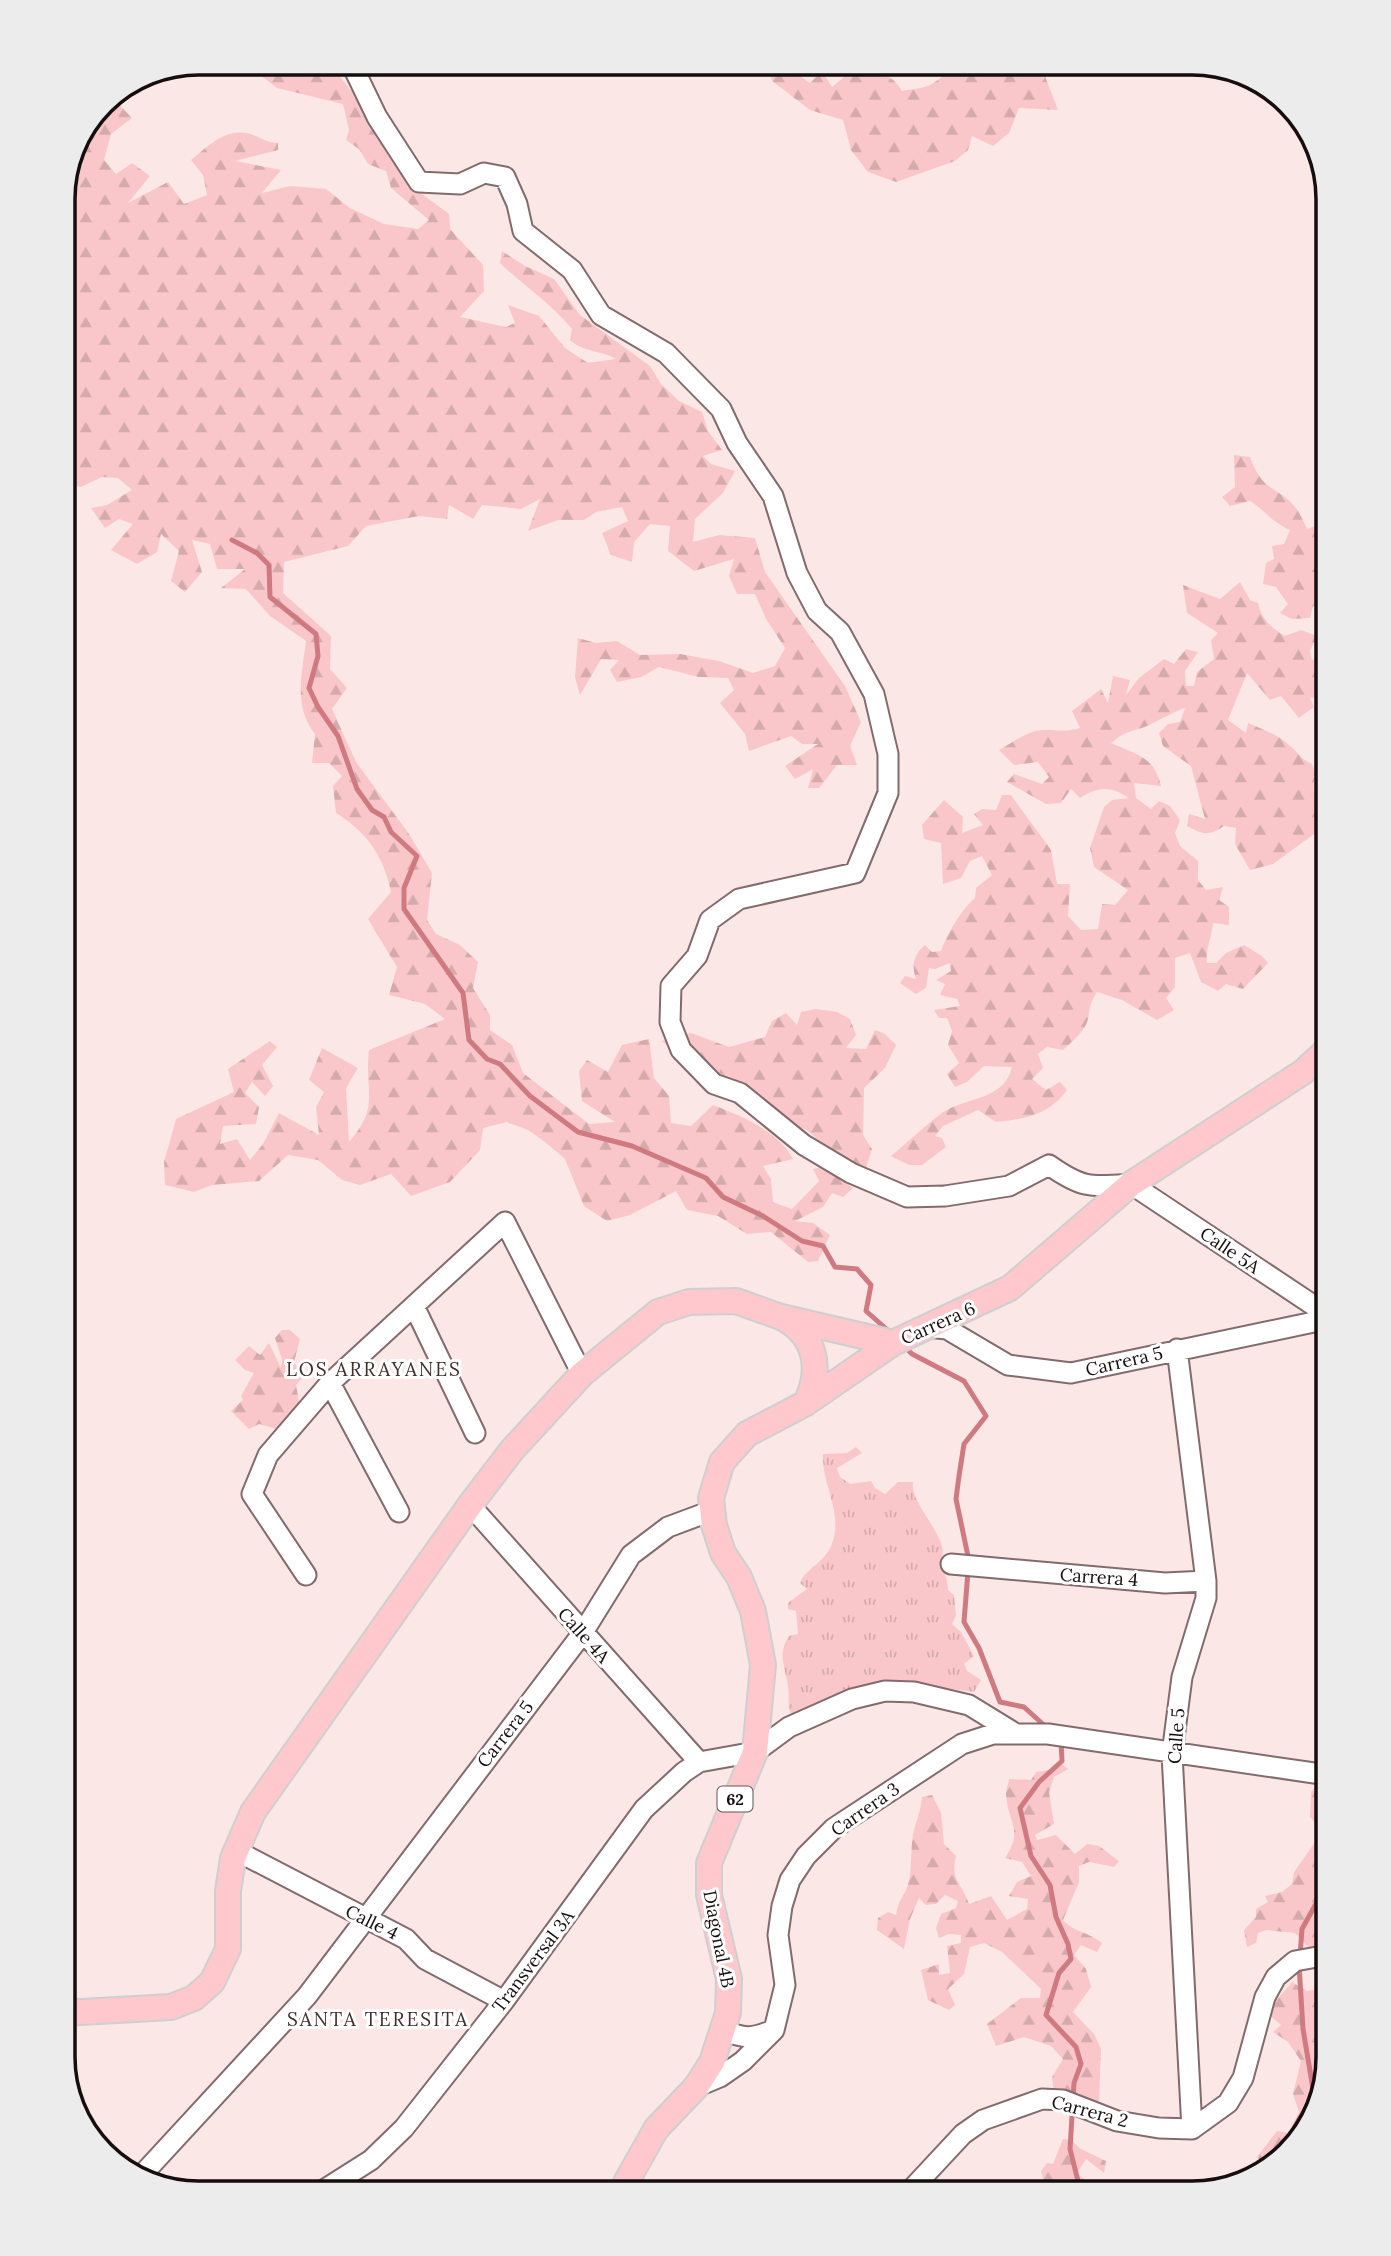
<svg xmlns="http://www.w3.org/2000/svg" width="1391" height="2256" font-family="Lora,serif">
  <defs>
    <pattern id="grass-tufts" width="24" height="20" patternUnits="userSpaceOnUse" patternTransform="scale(1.75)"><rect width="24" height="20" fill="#f9c7c9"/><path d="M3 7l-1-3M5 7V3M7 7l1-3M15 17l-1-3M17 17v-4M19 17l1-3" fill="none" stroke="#d5aaab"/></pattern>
    <pattern id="forest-firs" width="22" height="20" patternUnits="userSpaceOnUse" patternTransform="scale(1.75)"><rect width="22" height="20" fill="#f9c7c9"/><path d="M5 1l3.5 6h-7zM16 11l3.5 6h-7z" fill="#d5aaab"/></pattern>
  </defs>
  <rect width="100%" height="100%" fill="#fce7e7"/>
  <path fill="url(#grass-tufts)" d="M856 1447 862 1453 837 1468 840 1477 850 1484 871 1481 875 1488 885 1494 898 1482H913C910 1500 936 1525 942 1546 944 1552 941 1558 942 1563 944 1573 948 1580 948 1590L954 1595 956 1616 952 1624 961 1632 974 1656 964 1664 967 1671 981 1680 974 1692 899 1682 794 1720C786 1706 790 1700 788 1686 785 1666 777 1655 789 1636L798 1634 796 1611 788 1609V1603L807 1589 800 1583C806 1568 823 1564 831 1546 845 1514 821 1485 823 1454L847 1453Z"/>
  <path fill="url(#forest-firs)" d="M255 63H329L361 103 414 188 449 214 450 229 483 265 484 291 460 317 506 327 515 323 508 305 539 316 565 348 588 363 616 359C600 350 583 352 570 340L572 329C551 303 524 286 500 263L502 251 525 266 554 279 580 315 650 366 661 384 679 401 702 412 708 431 722 450 703 456 711 464 735 471 723 493 695 519 693 542 719 535 755 538 765 572 845 686 861 722 850 746 857 765H837L819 788H808L813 769 795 779 785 766 818 744H802L791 736 749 751 745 734 720 703 734 690 728 678 699 677 659 667 641 677 617 682 610 670 619 660 601 659 580 695 575 677 578 638 596 643 617 641 640 655 680 654 719 661 753 673 775 666 785 648 766 619 755 594H737L729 576 734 559 694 571 668 551 670 526 650 524 634 542 632 562 611 555 602 533 628 521 622 507 596 512 584 520H558L528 531 540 499 521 509 482 505 473 519 449 505 447 519 419 516 366 526 348 546 284 562 283 593 331 636 330 669 347 688 332 709 356 762 409 834 432 873 427 920 436 934 460 945 478 962 473 988 490 1015V1030L512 1045 523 1073 589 1124 615 1122 582 1101 579 1071 587 1060 608 1072 622 1045 649 1039 654 1078 669 1096 671 1123 691 1126 713 1105C742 1116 778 1131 793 1159L763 1166 771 1179 773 1202 792 1209 819 1181 813 1169 822 1167 853 1188 843 1197 832 1193 823 1207 795 1221 813 1223 830 1235 818 1261 808 1262 771 1232 747 1234 718 1216 687 1210 676 1191 630 1215 607 1221 584 1206 565 1159 545 1142 528 1130 507 1122 483 1128 480 1150 450 1182 411 1196 391 1174 360 1185 342 1180 318 1160 288 1155 259 1181 212 1185 194 1192 165 1185 164 1162 176 1119 234 1092 228 1069 270 1041 277 1047 262 1065 273 1086 265 1096 252 1082 245 1093 259 1107 256 1124 223 1126 220 1144 237 1139 250 1160 263 1144 279 1113 319 1135 316 1107 324 1092 309 1080 322 1048 358 1068 346 1088 349 1142C381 1105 364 1093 369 1050L445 1019 425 1004 389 995 397 967 368 919 391 892C384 857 367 832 336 813L333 786 342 776 329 763H312L315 734C293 706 302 674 306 641L270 616 246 589 221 588 245 569H217L210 544 192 540 202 572 185 592 171 581 179 551 161 534 157 552 137 564 111 550 133 524 119 519 105 528 91 508 107 505 132 490 118 478 102 477 81 487 63 483V191C71 157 81 117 112 97L132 118 111 134 104 160 116 174 132 163 150 176 128 203 168 182 184 204 207 195 203 175 191 160C207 147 224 129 246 133 258 135 264 143 278 143V150L235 161 281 170 262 193 290 186 326 189 350 208 384 224 418 229 429 220 391 188 386 171 368 164 359 149 346 140 349 130 343 104 277 88 256 72Z
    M768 63H788L791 70 810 83 822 71 832 87 844 77 831 63H871C881 77 893 74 902 91 910 89 922 89 930 85 956 72 947 48 984 75L1009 72 1018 63H1040L1058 110 1019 108 1009 133 993 146 972 136 968 150 955 161 896 182 868 172 851 150 843 120 810 110 772 81Z
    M1234 455 1250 457C1263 494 1278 485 1296 508 1300 514 1304 522 1307 529L1328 521V570L1317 585 1328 592V604L1313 606 1310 618 1292 619 1280 613 1288 604 1276 587 1263 584 1266 563 1274 559 1272 546 1284 544 1290 530C1270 521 1267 512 1250 501L1230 506 1222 497 1235 487Z
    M1240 582 1250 600 1258 603C1261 618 1271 628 1285 636L1301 630 1317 636 1310 651 1312 660 1328 656V697L1310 698 1314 707 1299 718 1281 696 1270 700 1247 673 1228 720 1246 733 1248 723C1262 729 1279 735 1290 746 1299 753 1300 759 1312 764L1316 774C1309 793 1320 809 1321 829L1273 864 1250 870 1235 844 1236 828 1224 826C1209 836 1203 835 1187 826L1189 814 1205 819 1191 766 1163 746 1159 733 1168 724 1180 722 1185 708C1173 712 1164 718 1153 723 1135 733 1130 727 1111 743 1137 755 1154 756 1161 786L1134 783 1136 798 1151 809 1159 801 1170 806 1180 820 1175 833 1180 846 1198 861V880L1206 890 1223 887 1219 900 1229 907V925L1213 923C1212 938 1205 949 1207 963H1216L1226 953 1244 945 1262 956 1268 963 1243 989 1226 984 1218 991 1201 982 1190 953 1175 958V987L1166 998 1174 1010 1157 1020 1122 1000 1097 992C1089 1005 1091 1005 1088 1019 1086 1030 1072 1042 1063 1050L1047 1047 1038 1054 1043 1068 1032 1079 1046 1090 1060 1082 1067 1090C1049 1115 1025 1119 996 1122L978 1110 943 1126 935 1136 942 1138 946 1147 922 1165H909L891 1156C908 1142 924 1126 942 1113 967 1096 1004 1101 1012 1067L984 1066 967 1082 955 1087 947 1074 959 1063 948 1045 952 1031 947 1018H939L934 1010 960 1006 957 999 940 995 945 984 936 980 951 971 950 963 935 969 929 968 926 988 916 994 900 983 905 976 916 979C911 965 914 954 925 945L932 952 941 951C948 933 961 910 975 898L976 888 992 875 982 856 970 861 961 878 943 884 941 843 924 839 922 825 944 800 963 817 962 833 983 825 974 814 982 809 996 810 1002 795H1011L1051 850 1057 884H1070L1068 916 1081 930 1098 929 1102 904 1115 905 1128 890 1094 867 1090 848 1104 807 1112 800 1129 798C1110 786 1099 786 1080 798L1071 789 1061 803 1046 804 1007 782 1014 774 1042 784 1049 777 1038 762 1014 765 999 750C1014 742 1029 729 1046 730 1059 730 1067 732 1080 728L1072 711 1101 689 1108 703 1113 676 1130 680 1126 695 1139 678 1164 659 1174 664 1186 649 1198 652 1185 671 1186 686H1194L1197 672 1214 659 1211 640 1218 633 1187 613 1183 585 1220 599Z
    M816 1009 837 1012 850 1019 856 1035 846 1048 866 1049 875 1030 885 1034 896 1045 885 1068 864 1088 863 1135 872 1149 866 1168 852 1170 807 1130 792 1125 680 1057 662 1041 691 1033 729 1047 765 1037 772 1021 786 1013 797 1025 801 1012Z
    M282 1330H290L300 1339 294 1362 303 1377 296 1385 301 1413 280 1430 259 1424 249 1429 231 1411 243 1400 241 1396 254 1373 245 1370 235 1360 249 1346 260 1355 269 1343 281 1368 282 1360 275 1338Z
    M1062 1764 1068 1769 1054 1777 1049 1792 1054 1824 1035 1835 1037 1840 1056 1835 1075 1854 1087 1844 1099 1846 1119 1861 1114 1867 1089 1862 1079 1866V1882L1063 1920C1075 1933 1089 1932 1102 1943L1097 1952 1081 1945 1074 1955 1086 1969 1091 1987 1073 2012 1094 2034 1101 2049 1099 2103 1072 2098 1067 2091 1054 2094 1052 2077 1063 2059 1051 2046 1024 2037 996 2046 987 2024 1021 1998H1040L1041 1989 1002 1952 984 1943 970 1947 964 1974 948 1989 955 2005 949 2010 928 2000 921 1970 939 1964V1975L950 1973 947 1946 961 1943V1935L949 1934 939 1938 936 1928 941 1914 956 1908 958 1901 945 1895 936 1904 926 1905 919 1898 910 1919 904 1949 877 1930 878 1918 888 1912 896 1915C898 1902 901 1900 906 1890 913 1874 910 1851 913 1835 916 1821 921 1811 922 1797L932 1795 941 1813 944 1844 956 1856C950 1881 962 1883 969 1904L991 1896 1007 1920 1027 1909 1028 1899 1009 1896 1017 1882 1031 1876 1022 1862 1005 1858C1024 1830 1008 1823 1006 1795 1005 1790 1009 1784 1009 1779L1031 1780 1036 1772 1056 1769Z
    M1317 1785 1328 1788V1943L1310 1949 1295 1933 1266 1930 1258 1933 1256 1943 1247 1947 1244 1930 1256 1917V1909L1268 1902 1265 1896 1282 1892 1292 1884 1294 1872 1323 1831 1310 1817 1311 1792Z
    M1292 1982 1307 1991 1322 1988 1328 1992V2056L1325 2058V2065L1305 2132 1265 2167 1257 2157 1277 2131 1289 2133 1299 2112 1293 2094 1301 2061 1288 2042 1273 2032 1281 2025 1269 2015 1274 2003Z
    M1063 2139 1072 2140 1079 2148 1106 2161 1104 2173 1086 2159 1077 2173 1087 2182 1089 2193H1047L1041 2171 1047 2163 1053 2164Z"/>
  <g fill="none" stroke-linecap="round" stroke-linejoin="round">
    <path stroke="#cf7a81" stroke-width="5" d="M232 540 257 553 269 565 270 597 316 634 318 656 309 688 318 707 338 736 357 789 372 810 384 817 391 832 417 856 404 888V909L463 993 469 1040 487 1059 500 1064 530 1096 578 1132 632 1146 706 1178 723 1197 763 1216 802 1241 823 1246 835 1267 857 1269 871 1285 866 1311 892 1334
      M904 1346 912 1354 964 1381 986 1416 964 1444 959 1476 956 1499 969 1561
      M968 1571 964 1622 979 1648 1000 1702 1024 1707 1046 1727
      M1328 1669 1325 1665 1328 1646
      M1061 1741 1062 1761 1039 1782 1020 1808 1031 1856 1050 1885 1056 1917 1068 1944 1071 1959 1059 1973 1046 2015 1076 2047 1081 2064 1074 2083 1070 2149 1081 2193
      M1300 1956 1302 1929 1328 1882
      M1288 2147 1295 2126 1314 2095 1303 2029 1299 1965"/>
    <g stroke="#826b6c" stroke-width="23">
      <path id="minor" d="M351 63 377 117 419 182 460 184 484 173 505 177 517 204 523 231 572 270 601 315 666 353 721 409 737 443 773 496 797 573 817 611 840 632 874 694 888 754V793L855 873 739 899 710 920 697 956 671 986 670 1022 681 1050 714 1084 740 1093 804 1145 851 1173 907 1197 945 1196 1009 1186 1049 1165C1083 1189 1091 1187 1131 1184L1328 1315
        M414 1306 475 1433
        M927 1327 947 1329 1008 1365 1071 1373 1328 1319
        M1177 1349 1206 1581V1598L1182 1677 1172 1754 1192 2129
        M330 1383 399 1512
        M470 1505 699 1762
        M951 1564 1165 1583 1206 1581
        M306 1575 252 1494 268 1455 330 1383 505 1222 582 1374
        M235 1850 406 1939 425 1959 504 2001
        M725 2030C744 2040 754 2038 773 2030
        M696 2087 720 2077 743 2061 774 2030 785 1985 778 1935 782 1906 790 1880 806 1856 834 1828 962 1744 993 1734H1048L1328 1775
        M141 2176 307 1996 582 1634 631 1555 668 1527 711 1511
        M319 2193 371 2160 404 2128 504 2001 644 1809 684 1772 699 1762 755 1752 789 1727 852 1699 885 1691 914 1692 969 1705 1013 1732
        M908 2193 963 2134 983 2120 1042 2099 1063 2100 1117 2121 1159 2128 1192 2129 1228 2103 1243 2078 1265 1997 1276 1977 1295 1961 1328 1955"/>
    </g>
    <g stroke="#d0cfcf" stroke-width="28">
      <path id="major" d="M785 1319C818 1338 821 1372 806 1403
        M63 2013 171 2007 194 1998 212 1982 228 1949V1891L233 1858 253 1812 470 1505 512 1450 582 1374 658 1312 689 1302 736 1301 781 1317 893 1343
        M620 2193 656 2129 696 2087 712 2062 728 2013 729 1979 709 1895V1863L755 1752 763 1665 753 1611 739 1577 723 1553 714 1525 711 1498 722 1462 747 1434 806 1403 893 1343 1010 1288 1131 1184 1303 1072 1328 1049"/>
    </g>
    <use href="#minor" stroke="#fff" stroke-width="19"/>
    <use href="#major" stroke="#fec8cc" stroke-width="24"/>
  </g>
  <g text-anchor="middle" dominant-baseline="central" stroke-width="6" stroke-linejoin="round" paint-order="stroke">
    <rect fill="#fff" stroke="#5c5656" stroke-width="2" x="717.5" y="1786.5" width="35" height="25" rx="5"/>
    <g font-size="16" font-weight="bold" fill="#160d0e">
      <text x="735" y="1799">62</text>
    </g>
    <g font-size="18" fill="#160d0e" stroke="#fff">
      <text transform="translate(1230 1250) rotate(34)">Calle 5A</text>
      <text transform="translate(938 1323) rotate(-24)">Carrera 6</text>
      <text transform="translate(1124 1361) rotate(-13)">Carrera 5</text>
      <text transform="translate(1099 1577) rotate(4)">Carrera 4</text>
      <text transform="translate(584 1635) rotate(48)">Calle 4A</text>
      <text transform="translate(505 1734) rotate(-52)">Carrera 5</text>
      <text transform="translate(1176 1736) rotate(-86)">Calle 5</text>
      <text transform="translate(865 1809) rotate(-35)">Carrera 3</text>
      <text transform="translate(372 1922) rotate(26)">Calle 4</text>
      <text transform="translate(719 1939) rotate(79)">Diagonal 4B</text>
      <text transform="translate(533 1961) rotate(-53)">Transversal 3A</text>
      <text transform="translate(1090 2111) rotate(15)">Carrera 2</text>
    </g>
    <g font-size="19" letter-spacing="2" fill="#422e2f" stroke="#fff">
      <text x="374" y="1369">LOS ARRAYANES</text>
      <text x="378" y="2019">SANTA TERESITA</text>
    </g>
  </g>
  <path d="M0 0H1391V2256H0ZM199 75H1192A124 124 0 0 1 1316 199V2057A124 124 0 0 1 1192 2181H199A124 124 0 0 1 75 2057V199A124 124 0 0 1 199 75Z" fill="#ececec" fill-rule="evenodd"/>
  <path fill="none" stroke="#160d0e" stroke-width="3.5" d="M199 75H1192A124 124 0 0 1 1316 199V2057A124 124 0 0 1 1192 2181H199A124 124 0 0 1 75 2057V199A124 124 0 0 1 199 75Z"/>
</svg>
